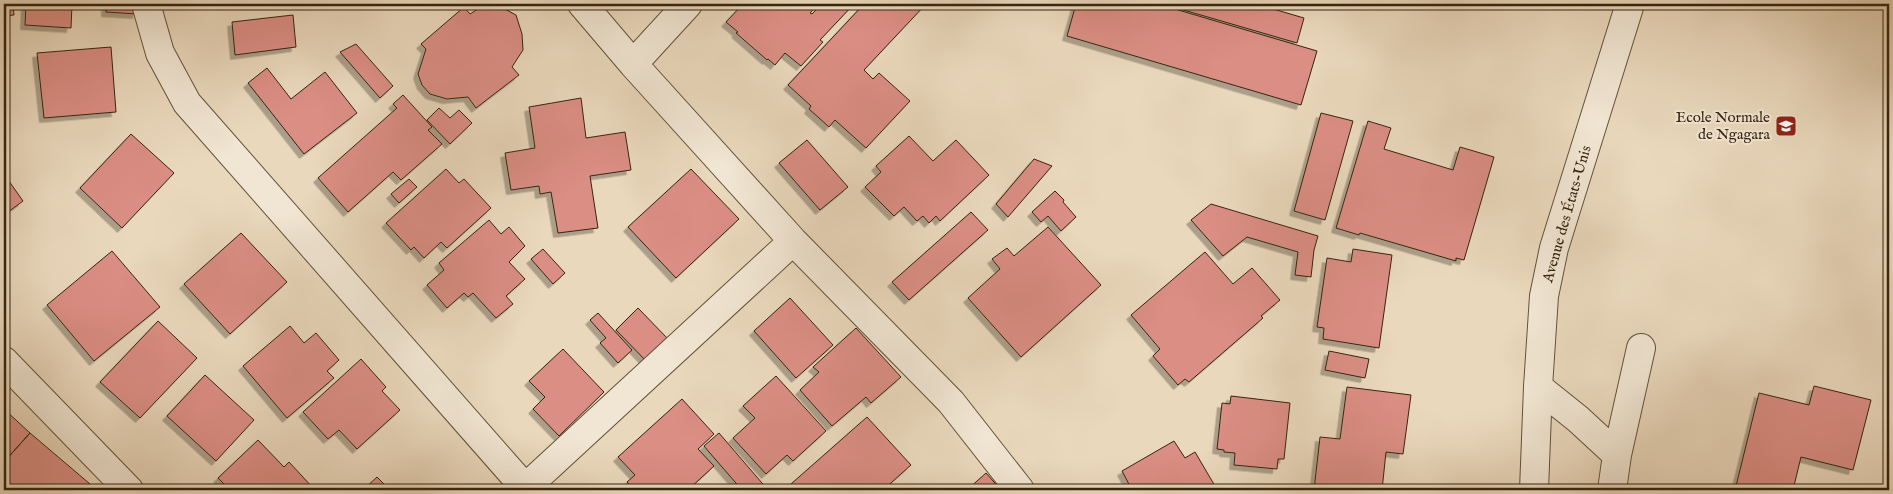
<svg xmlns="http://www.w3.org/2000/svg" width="1893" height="494" font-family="'IM FELL English',serif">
  <defs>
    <filter id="shadow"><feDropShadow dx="-4.5" dy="4.5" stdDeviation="0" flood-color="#0004"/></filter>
  </defs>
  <rect width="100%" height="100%" fill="#ead8bc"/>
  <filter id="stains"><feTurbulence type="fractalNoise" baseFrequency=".004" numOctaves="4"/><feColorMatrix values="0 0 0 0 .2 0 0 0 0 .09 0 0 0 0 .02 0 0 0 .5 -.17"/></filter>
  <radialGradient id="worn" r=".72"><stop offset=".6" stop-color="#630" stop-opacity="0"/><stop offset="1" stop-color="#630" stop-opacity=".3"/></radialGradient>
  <path fill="#db8e84" stroke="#35250f" filter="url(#shadow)" d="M4 4H13L14 15 4 16Z
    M26 4H72L71 28 25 25Z
    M106 4H138L137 14 106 12Z
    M743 4H818L810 13 812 14 822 4H854L820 40 823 42 801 66 785 53 775 65 768 59 767 60 736 33 738 32 726 22Z
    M864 4H926L864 70 873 79 879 73 910 101 866 148 835 120 829 127 809 109 811 106 788 85Z
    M1076 4H1158L1317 51 1301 105 1067 36Z
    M1163 4H1256L1304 18 1297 43Z
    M464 7 470 14 481 7H501L516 15 522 34 523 50 512 67 519 75 476 108 468 97 447 99 430 94 422 85 418 74 426 49 421 44Z
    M293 15 296 47 235 55 232 22Z
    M356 44 393 86 380 98 340 52Z
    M111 47 116 112 44 118 37 53Z
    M267 68 291 99 325 72 357 113 304 154 248 83Z
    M403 95 432 127 428 130 442 144 401 180 393 172 348 212 318 178 397 108 393 104Z
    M581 98 586 138 625 132 631 170 590 176 598 228 558 233 551 192 540 194 539 186 511 190 505 153 535 148 529 107Z
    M439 108 450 118 459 110 472 123 450 144 427 120Z
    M1321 113 1353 121 1325 220 1294 211Z
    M1368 121 1391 128 1384 149 1453 170 1460 147 1494 157 1464 260 1456 258V261L1360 233 1359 235 1336 228Z
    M131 134 174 173 122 228 80 188Z
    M909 136 933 161 956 140 989 175 940 221 936 216 929 223 923 216 917 221 904 207 894 216 865 187 881 172 876 166Z
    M807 140 848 187 820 210 779 163Z
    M1034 159 1052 166 1008 217 996 204Z
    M446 169 459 183 464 179 491 208 447 248 441 242 424 258 414 247 411 250 386 223Z
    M691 169 739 219 676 278 628 227Z
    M4 174 23 201 4 215Z
    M409 179 417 187 399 203 391 194Z
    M1055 191 1064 200 1063 202 1076 217 1061 231 1048 216 1041 222 1032 212Z
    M1211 204 1318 236 1314 250 1311 277 1295 275 1298 252 1247 237 1223 256 1191 220Z
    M971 212 988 230 909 300 892 282Z
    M489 220 501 234 509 227 525 246 509 262 525 279 506 296 513 304 496 318 473 293 468 297 464 293 447 308 427 285 444 270 439 263Z
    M1048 227 1101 285 1021 357 968 298 1000 269 992 259 1007 248 1014 256Z
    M241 233 287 282 230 334 184 284Z
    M543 249 565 273 553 284 531 259Z
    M1353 249 1392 255 1379 348 1323 339 1324 328 1317 327 1327 258 1351 262Z
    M112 251 160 307 94 361 47 305Z
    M1205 252 1233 284 1252 268 1280 300 1261 316 1263 318 1189 382 1185 379 1178 385 1153 356 1160 349 1131 315Z
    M790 298 833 345 796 378 754 331Z
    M638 308 670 341 648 363 616 330Z
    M598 313 632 350 618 363 600 343 606 338 590 320Z
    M158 321 197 358 140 418 100 382Z
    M290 326 304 343 316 333 339 360 327 371 334 378 287 418 243 366Z
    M856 328 901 377 871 403 866 397 832 426 800 390 819 372 813 367Z
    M563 349 604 392 559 436 533 409 545 397 529 381Z
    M1329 351 1369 359 1365 378 1325 370Z
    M361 359 386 387 382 391 400 410 357 449 339 430 328 439 303 412Z
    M205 375 254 420 216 461 167 416Z
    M776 376 826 431 793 461 787 455 766 474 733 438 755 418 743 406Z
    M1814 386 1871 400 1853 470 1801 457 1793 490H1735L1759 393 1809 405Z
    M1347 387 1411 395 1403 454 1386 452 1382 490H1314L1320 437 1340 439Z
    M1231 396 1290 403 1284 459H1278L1277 469 1234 465 1235 453 1224 452V450L1217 449 1222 403 1230 404Z
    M682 399 714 434 698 449 714 466 688 490H635L627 482 635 475 618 457Z
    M4 409 30 433 4 462Z
    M867 417 911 465 883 490H797L791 484Z
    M30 433 90 484 84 490H4V462Z
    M719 433 768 490H742L709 452 704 446Z
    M258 440 284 467 289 462 315 490H230L218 478Z
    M1174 441 1185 458 1195 452 1215 486 1206 490H1132L1122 471Z
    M986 473 1001 490H967Z
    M377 477 390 490H363Z"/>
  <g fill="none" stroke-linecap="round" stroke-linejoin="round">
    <g stroke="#62523a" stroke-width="30">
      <path id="minor" d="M146 4 160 53 187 103 527 490
        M582 4 633 64 793 241 951 402 1020 490
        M633 64 688 4
        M4 361 129 490
        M1538 387 1578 419 1617 455
        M523 490 793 241
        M1612 490 1617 455 1641 348"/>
    </g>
    <g stroke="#62523a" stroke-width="30">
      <path id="tertiary" d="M1534 490 1538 387 1544 296 1554 248 1630 4"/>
    </g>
    <use href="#minor" stroke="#f1e6d3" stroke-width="28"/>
    <use href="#tertiary" stroke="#f1e6d3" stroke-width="28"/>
  </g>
  <defs>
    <g id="school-square" transform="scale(1.125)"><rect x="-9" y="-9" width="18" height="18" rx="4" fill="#8f2418" stroke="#f1e6d3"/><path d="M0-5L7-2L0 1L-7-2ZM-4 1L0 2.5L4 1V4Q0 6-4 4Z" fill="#fff"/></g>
  </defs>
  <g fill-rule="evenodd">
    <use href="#school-square" x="1786" y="126"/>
  </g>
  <g text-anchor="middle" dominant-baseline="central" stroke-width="4" stroke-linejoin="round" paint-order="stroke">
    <g font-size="15" fill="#35250f" stroke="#f1e6d3" text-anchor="end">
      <text x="1770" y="117">Ecole Normale<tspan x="1770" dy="17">de Ngagara</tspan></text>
    </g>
    <g font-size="15" fill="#35250f" stroke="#f1e6d3">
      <text transform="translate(1567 214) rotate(-74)">Avenue des États-Unis</text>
    </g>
  </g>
  <rect width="1893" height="494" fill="none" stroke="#ead8bc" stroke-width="20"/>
  <rect x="5" y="5" width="1883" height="484" fill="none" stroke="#35250f" stroke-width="2.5"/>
  <rect x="10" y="10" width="1873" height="474" fill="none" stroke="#35250f"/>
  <rect width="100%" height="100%" filter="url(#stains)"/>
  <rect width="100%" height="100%" fill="url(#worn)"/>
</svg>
